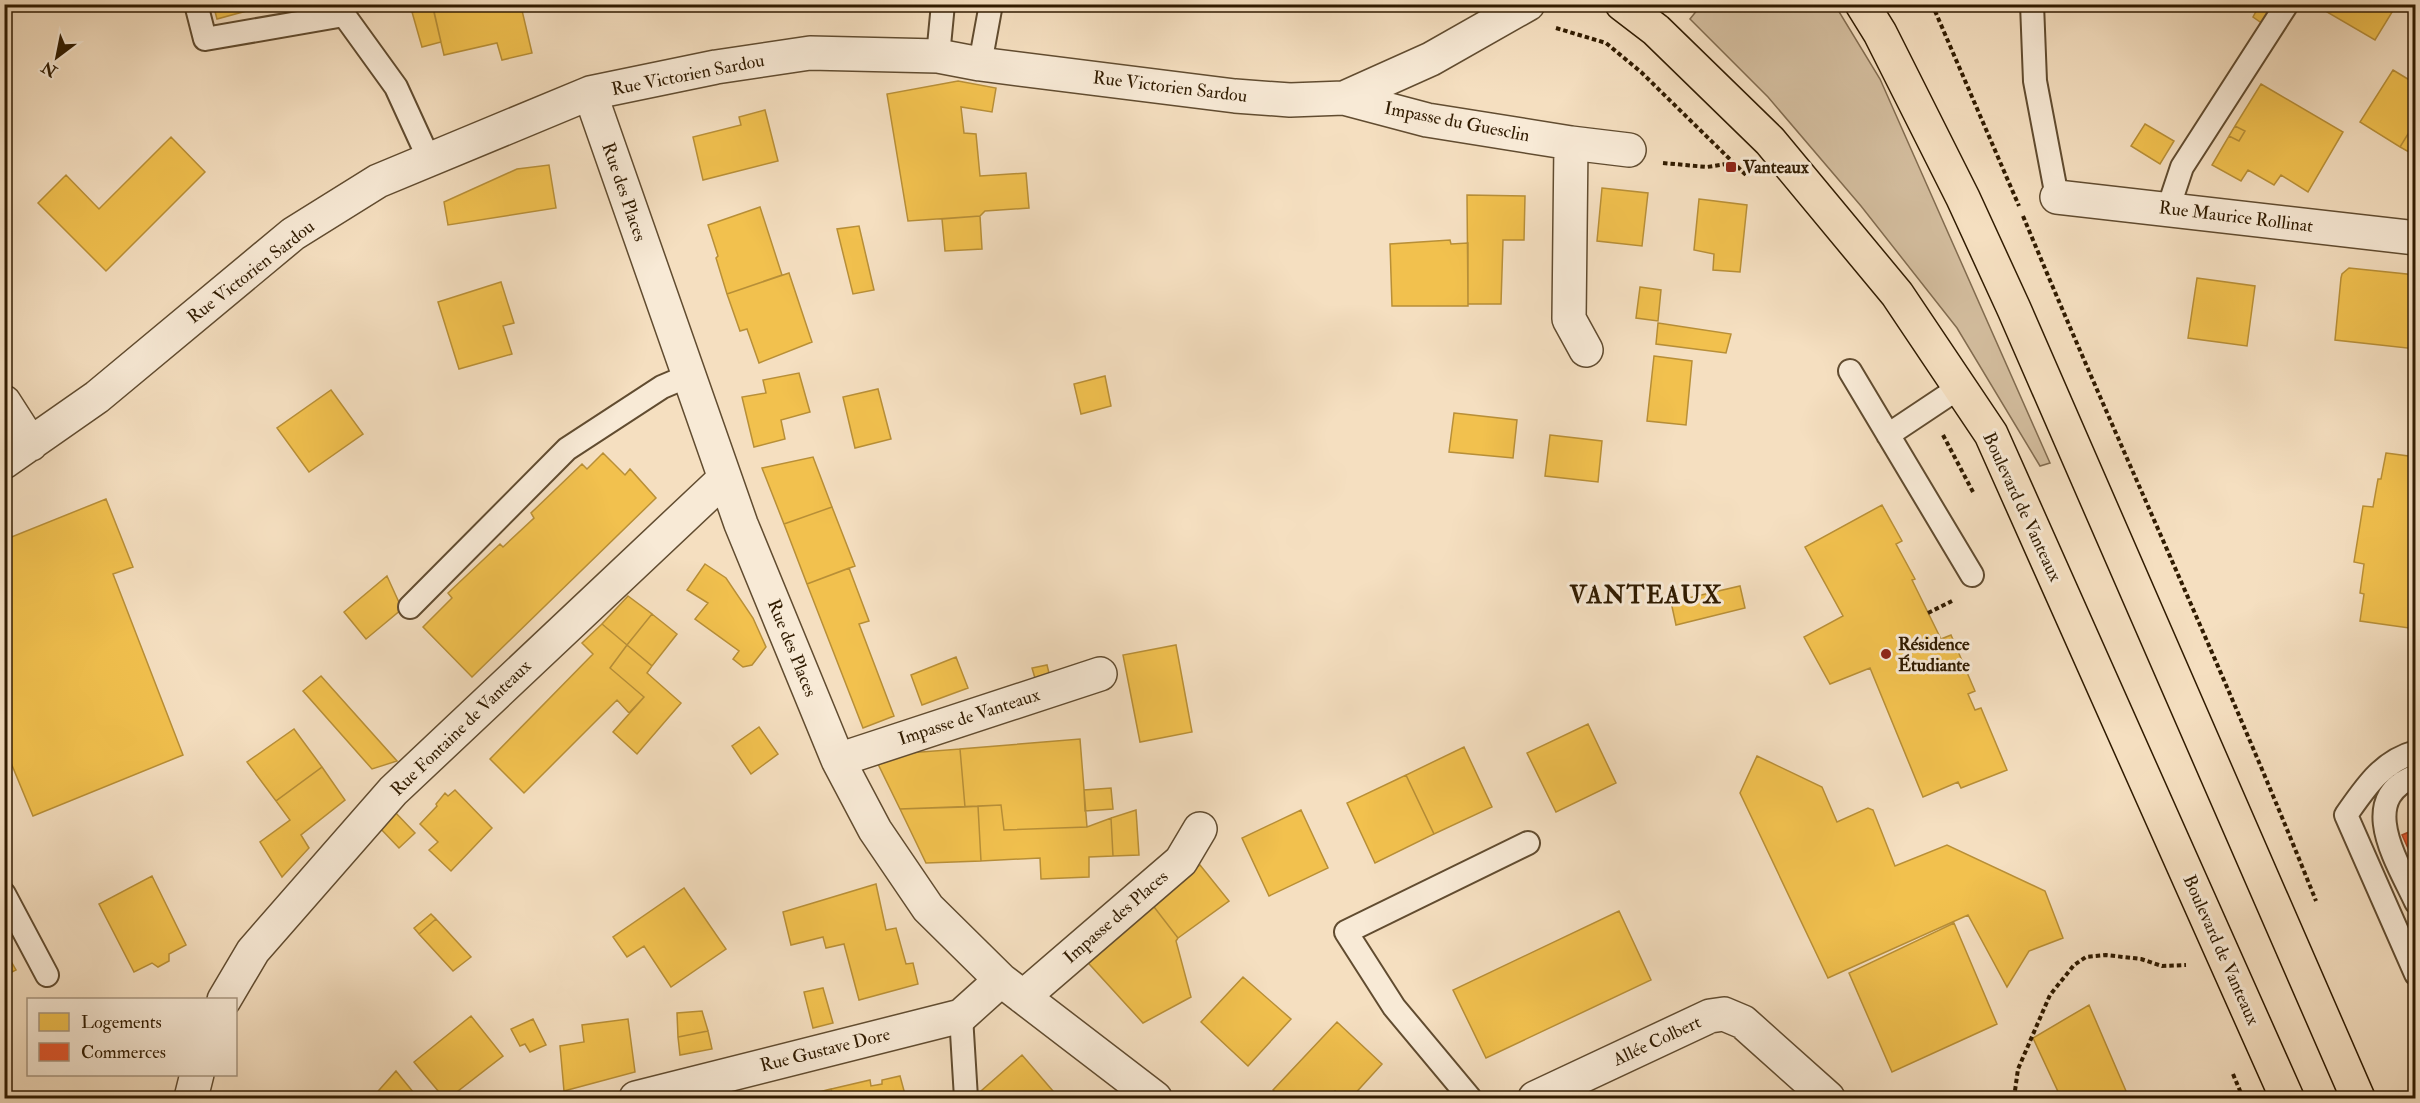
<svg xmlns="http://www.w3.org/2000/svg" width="2420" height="1103" font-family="'IM FELL Double Pica',serif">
  <rect width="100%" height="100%" fill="#f5dfc0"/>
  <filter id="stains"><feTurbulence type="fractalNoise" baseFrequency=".00333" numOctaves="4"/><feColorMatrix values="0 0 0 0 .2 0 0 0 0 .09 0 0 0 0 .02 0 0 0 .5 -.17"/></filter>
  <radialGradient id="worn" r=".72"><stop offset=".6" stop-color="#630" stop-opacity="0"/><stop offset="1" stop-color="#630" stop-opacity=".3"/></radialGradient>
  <path fill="#d4be9f" stroke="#826c50" stroke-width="1.5" d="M1702 4 1835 5 1880 79 2050 463 2040 466 1957 328 1861 206 1768 97 1690 19Z"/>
  <path fill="#f2c14e" stroke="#b88f37" stroke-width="1.5" d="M213 4H272L217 19Z
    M432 4H497L498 10 521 6 532 53 502 60 497 43 444 55Z
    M2260 4H2275L2263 24 2253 17Z
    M2331 4H2397L2375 40 2327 12Z
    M433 7 441 42 422 47 412 12Z
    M2393 70 2416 84V121L2400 147 2360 122Z
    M958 81 996 88 992 112 961 107 964 133 976 134 980 176 1026 173 1029 208 985 211 980 216 908 221 887 94Z
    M2261 84 2343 132 2308 192 2281 175 2274 185 2248 170 2241 181 2212 165 2229 136 2239 141 2245 131 2235 126Z
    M765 110 778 161 703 180 693 137 741 125 739 117Z
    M2416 121V156L2400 147Z
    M2145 124 2174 141 2160 164 2131 146Z
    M2235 126 2245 131 2239 141 2229 136Z
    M171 137 205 172 106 271 38 203 66 175 99 209Z
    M549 165 556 208 448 225 444 202 517 169Z
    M1602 188 1648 193 1642 246 1597 241Z
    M1467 195 1525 196 1524 240H1503L1501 304H1468Z
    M1699 199 1747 205 1740 272 1713 270 1714 254 1694 250Z
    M760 207 782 275 727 294 716 258 718 256 708 225Z
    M980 216 982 249 945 251 942 219Z
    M859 226 874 290 853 294 837 229Z
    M1450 240 1451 244 1468 243V306H1392L1390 244Z
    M2349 268 2416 275V349L2335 340 2341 278 2342 274Z
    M789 273 812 342 759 363 747 329 740 331 727 294Z
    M2197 278 2255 286 2247 346 2188 338Z
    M501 282 514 323 503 326 512 354 459 369 438 302Z
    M1640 287 1661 290 1658 321 1636 318Z
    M1658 323 1731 334 1726 353 1656 344Z
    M1654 356 1692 361 1686 425 1647 421Z
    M799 373 810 412 781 420 785 439 754 447 742 397 766 393 763 380Z
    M1105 376 1111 406 1081 414 1074 384Z
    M878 389 891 439 855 448 843 397Z
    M331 390 363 434 309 472 277 428Z
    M1454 413 1517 420 1513 458 1449 452Z
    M1550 435 1602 441 1598 482 1545 476Z
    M603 453 625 475 630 469 656 498 472 677 423 627 452 598 448 593 500 544 503 547 534 518 531 513 582 464 587 469Z
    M2386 453 2416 457V629L2360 621 2364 594 2360 593 2364 564 2354 562 2363 506 2373 507 2378 479H2381Z
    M813 457 832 507 784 524 762 468Z
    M106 499 133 567 113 574 183 755 33 816 4 746V540Z
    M1882 505 1902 541 1896 544 1915 579 1912 580 1941 639 1951 635 1975 691 1968 694 1975 710 1981 708 2007 770 1961 788 1958 782 1923 797 1870 668 1830 684 1804 637 1843 616 1805 547Z
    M832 507 855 566 807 584 784 524Z
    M705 564 726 578 753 618 766 647 752 665 743 667 733 659 739 651 695 619 708 603 687 590Z
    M849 568 869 621 859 624 894 716 863 728 807 584Z
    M387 576 402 609 366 639 344 612Z
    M1740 586 1745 608 1676 625 1671 602Z
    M628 596 652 614 627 645 602 624Z
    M652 614 677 634 652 666 627 645Z
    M602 624 627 645 610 668 644 697 629 713 617 700 524 793 490 759 593 654 582 643Z
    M627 645 652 666 647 673 681 703 637 754 613 732 644 697 610 668Z
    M1176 645 1192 732 1140 742 1123 655Z
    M956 657 968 688 922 705 911 675Z
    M1047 665 1051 681 1037 685 1032 668Z
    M321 676 397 761 372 769 303 691Z
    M1588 724 1616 783 1556 812 1527 753Z
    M759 727 778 754 751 774 732 746Z
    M294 729 322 767 276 801 247 762Z
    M1080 739 1087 827 1004 830 1001 805 965 807 960 749Z
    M1464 747 1492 807 1434 834 1406 775Z
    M960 749 965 807 900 809 876 760 882 755Z
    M1757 756 1822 787 1837 822 1868 808 1873 810 1895 866 1947 845 2045 891 2063 938 2029 951 2007 987 1968 915 1828 978 1740 793Z
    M322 767 345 800 301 835 309 848 282 877 260 842 290 820 276 801Z
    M1406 775 1434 834 1375 863 1347 803Z
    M1111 788 1113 809 1085 811 1084 790Z
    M455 790 492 828 451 871 429 850 438 842 420 824 437 806 436 804 445 793 448 796Z
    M1001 805 1004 830 1087 827 1111 818 1113 856 1089 857V877L1041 879 1040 858 981 861 978 806Z
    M978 806 981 861 926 863 900 809Z
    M393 810 415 833 399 848 378 826Z
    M1136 810 1139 855 1113 856 1111 818Z
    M1301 810 1328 868 1269 896 1242 838Z
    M1200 865 1229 901 1178 938 1151 903Z
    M152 876 186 945 169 954V961L158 967 152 963 134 972 99 904Z
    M876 884 886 930 896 928 906 964 913 963 918 984 859 1000 844 944 826 948 823 937 791 945 783 912Z
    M684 888 726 949 671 987 644 946 627 957 613 937Z
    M1151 903 1178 938 1176 941 1191 997 1143 1023 1081 955Z
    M1619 911 1651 980 1486 1058 1453 990Z
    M431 914 436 919 419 934 414 928Z
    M436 919 471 957 453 971 419 934Z
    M1954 923 1997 1024 1892 1072 1849 973Z
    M4 949 16 970 4 976Z
    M1243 977 1291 1019 1248 1066 1201 1022Z
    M823 988 833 1023 813 1028 804 992Z
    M2089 1005 2129 1098H2061L2033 1038Z
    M702 1011 708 1031 678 1037 677 1013Z
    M471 1016 503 1056 449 1098H444L414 1062Z
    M533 1019 546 1045 530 1052 525 1044 520 1046 511 1029Z
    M628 1019 635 1072 564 1091 560 1046 584 1042 582 1025Z
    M1337 1022 1382 1064 1351 1098H1344L1335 1091 1328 1098H1281L1273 1090Z
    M708 1031 712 1049 680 1055 678 1037Z
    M1022 1055 1059 1098H973Z
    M396 1071 418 1098H372Z
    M900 1076 906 1098H833L831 1089 870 1080 871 1086 882 1084V1080Z
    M831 1089 833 1098H795Z"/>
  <path fill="#e4572e" stroke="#ae4520" stroke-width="1.5" d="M2416 829V866L2402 835Z"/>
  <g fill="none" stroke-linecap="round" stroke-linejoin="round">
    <g stroke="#614c30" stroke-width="26">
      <path id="lane" d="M196 4 205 39 344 15 396 87 429 159
        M2032 4 2035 81 2057 197
        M938 56 943 4
        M980 64 991 4
        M2168 209 2182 167 2287 4
        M1850 371 1972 575
        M1888 435 1960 387
        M410 607 567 449 662 387 688 376
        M2416 752C2382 761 2365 788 2346 815L2416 974
        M2416 776C2355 798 2398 863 2416 902
        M4 894 47 975
        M961 1016 966 1098
        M1470 1098 1394 1007 1346 932 1528 843"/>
    </g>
    <g stroke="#614c30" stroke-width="36">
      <path id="street" d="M590 93 741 524 838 760 875 830 928 908 1001 980 1155 1098
        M1344 98 1427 120 1571 143 1569 319 1586 350
        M1571 143 1629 150
        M2057 197 2416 238
        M4 402 31 444
        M4 462 97 397 293 234 378 181 590 93 716 67 810 53 938 56 980 64 1235 96 1290 100 1344 98 1431 59 1528 4
        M838 760 1100 674
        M1023 997 1181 861 1200 829
        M224 1000 253 951 393 791 724 479
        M191 1098 197 1074
        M636 1098 961 1016 1001 980
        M1535 1098 1710 1016 1724 1014 1743 1022 1828 1098"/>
    </g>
    <g stroke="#301b00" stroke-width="36">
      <path id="primary" d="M1622 4 1656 30 1770 141 1897 294 1991 434 2287 1098
        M1862 4 1880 33 1963 198 2014 309 2358 1098"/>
    </g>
    <path stroke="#301b00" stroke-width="4" stroke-dasharray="4.5 3" stroke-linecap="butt" d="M1932 4 2019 206
      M1556 28 1606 43 1641 72 1748 177
      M1663 163 1707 167 1732 163
      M2023 216C2118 445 2224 670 2316 901
      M1943 435 1973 492
      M1928 613 1952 601
      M2233 1074 2243 1098
      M2014 1098 2018 1069 2050 995 2074 965 2086 957 2106 955 2141 959 2162 966 2186 965"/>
    <use href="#lane" stroke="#f8ead6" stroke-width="22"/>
    <use href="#street" stroke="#f8ead6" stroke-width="33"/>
    <use href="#primary" stroke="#f5dfc0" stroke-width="33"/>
  </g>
  <g fill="#8f2418" stroke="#f8ead6" stroke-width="2">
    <rect x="1725" y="161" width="12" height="12" rx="3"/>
    <circle cx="1886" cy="654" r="6"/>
  </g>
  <g text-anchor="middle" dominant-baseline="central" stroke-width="6" stroke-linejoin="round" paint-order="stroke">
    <g font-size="18" fill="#301b00" stroke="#f8ead6">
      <text transform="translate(688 75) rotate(-11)">Rue Victorien Sardou</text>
      <text transform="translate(1170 87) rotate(7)">Rue Victorien Sardou</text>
      <text transform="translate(1457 122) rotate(11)">Impasse du Guesclin</text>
      <text transform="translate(624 192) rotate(71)">Rue des Places</text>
      <text transform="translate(2236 217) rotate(7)">Rue Maurice Rollinat</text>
      <text transform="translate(251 272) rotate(-38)">Rue Victorien Sardou</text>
      <text transform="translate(2022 507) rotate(65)">Boulevard de Vanteaux</text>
      <text transform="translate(792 648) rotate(68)">Rue des Places</text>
      <text transform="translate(969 717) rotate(-18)">Impasse de Vanteaux</text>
      <text transform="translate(461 728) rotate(-44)">Rue Fontaine de Vanteaux</text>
      <text transform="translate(1116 917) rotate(-41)">Impasse des Places</text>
      <text transform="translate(2221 950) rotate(66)">Boulevard de Vanteaux</text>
      <text transform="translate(1657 1041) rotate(-25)">Allée Colbert</text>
      <text transform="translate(825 1050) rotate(-14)">Rue Gustave Dore</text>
    </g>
    <g font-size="18" font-weight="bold" fill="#301b00" stroke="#f8ead6" text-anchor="start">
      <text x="1743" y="167">Vanteaux</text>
      <text x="1898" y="644">Résidence<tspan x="1898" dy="21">Étudiante</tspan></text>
    </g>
    <g font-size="24" font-weight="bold" letter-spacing="1.5" fill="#301b00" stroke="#f8ead6">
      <text x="1646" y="595">VANTEAUX</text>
    </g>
  </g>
  <rect width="2420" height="1103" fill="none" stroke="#f5dfc0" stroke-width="24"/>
  <rect x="6" y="6" width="2408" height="1091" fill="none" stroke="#301b00" stroke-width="3"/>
  <rect x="12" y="12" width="2396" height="1079" fill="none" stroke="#301b00" stroke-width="1.5"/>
  <rect x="27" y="998" width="210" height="78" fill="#f8ead6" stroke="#a89780" stroke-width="1.5"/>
  <rect x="39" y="1013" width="30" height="18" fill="#f2c14e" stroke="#a89780" stroke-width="1.5"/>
  <text x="81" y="1028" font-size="18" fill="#301b00">Logements</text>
  <rect x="39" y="1043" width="30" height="18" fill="#e4572e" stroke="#a89780" stroke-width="1.5"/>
  <text x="81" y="1058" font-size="18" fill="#301b00">Commerces</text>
  <g transform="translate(57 57) rotate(212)" stroke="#f8ead6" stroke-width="4.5" paint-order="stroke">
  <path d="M0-4.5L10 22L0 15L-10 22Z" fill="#301b00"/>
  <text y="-9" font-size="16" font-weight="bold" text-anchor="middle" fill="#301b00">N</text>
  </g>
  <rect width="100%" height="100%" filter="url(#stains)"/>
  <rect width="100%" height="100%" fill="url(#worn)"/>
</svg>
